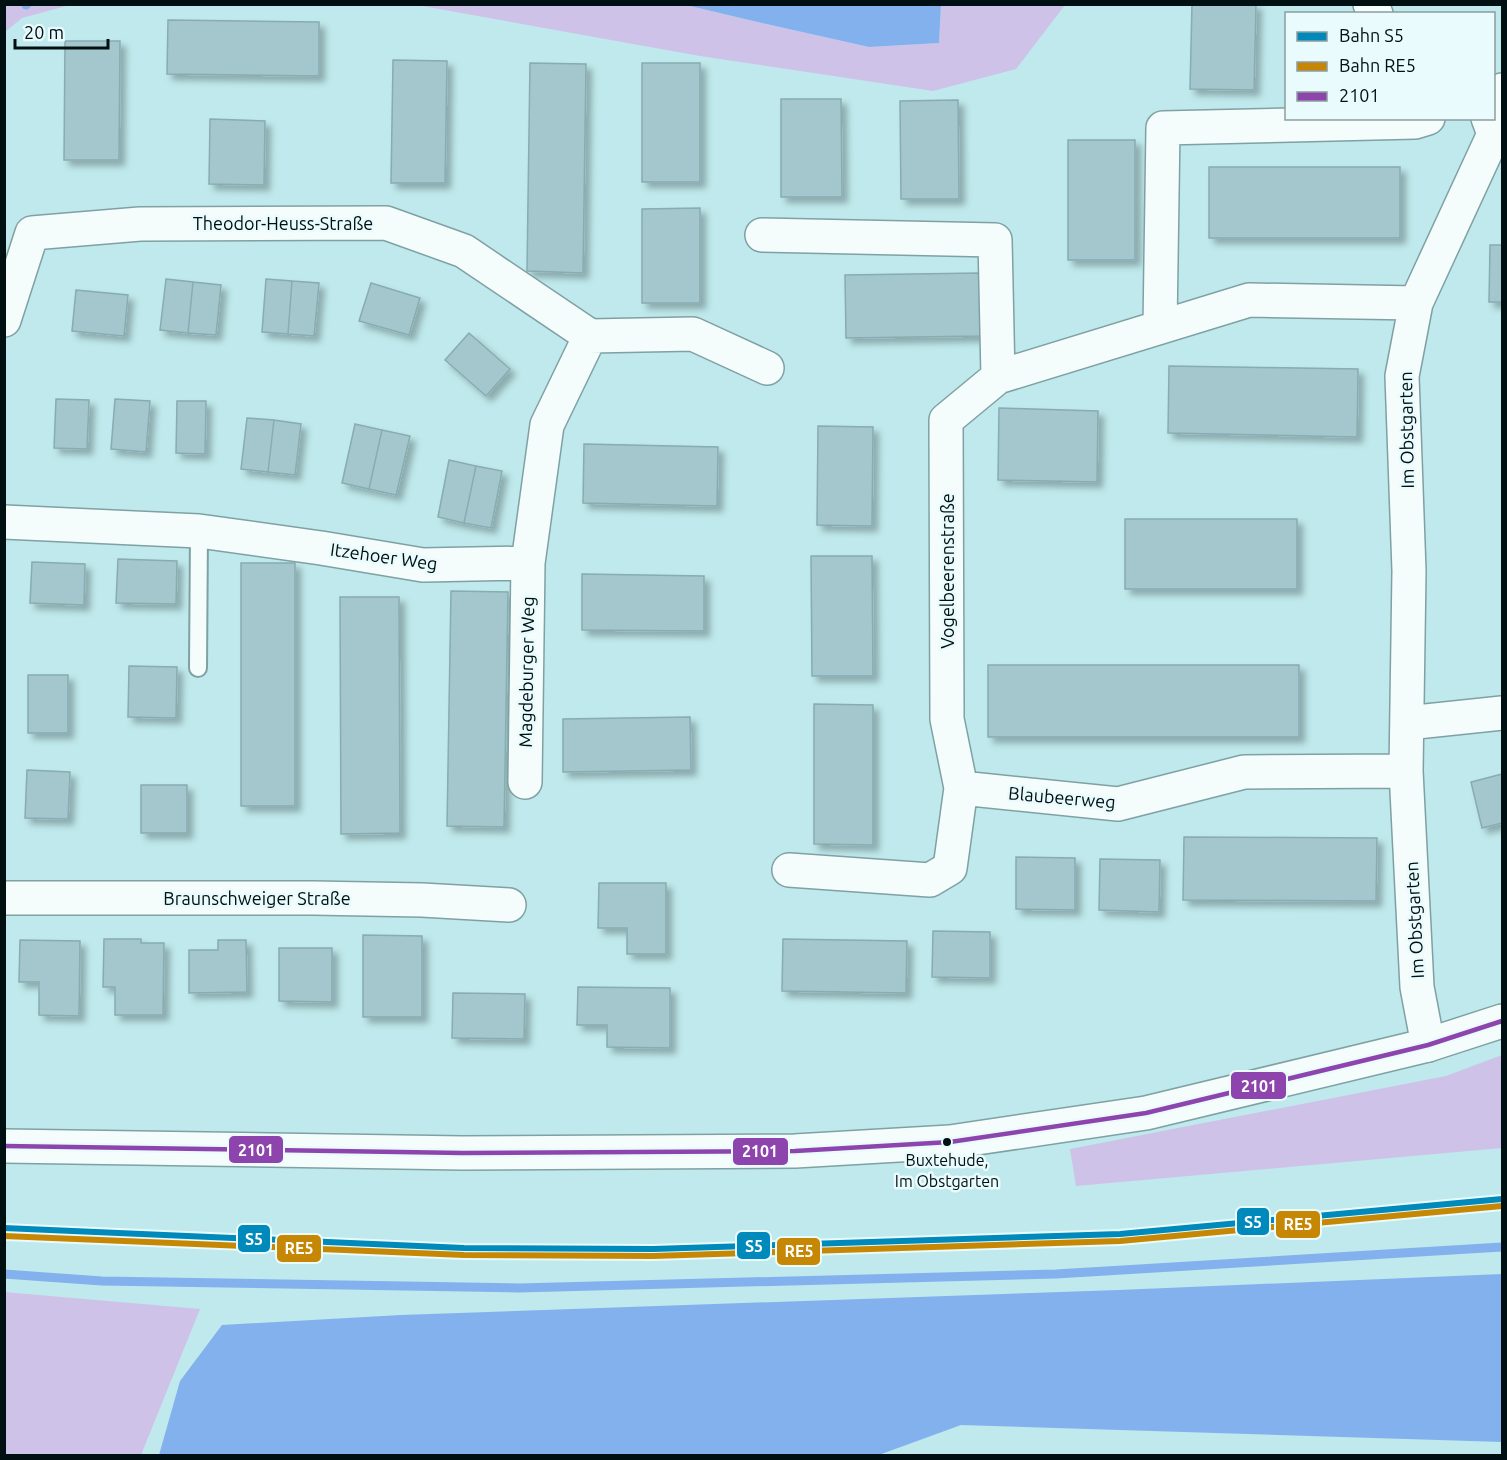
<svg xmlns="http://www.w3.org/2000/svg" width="1507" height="1460" font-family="Ubuntu,sans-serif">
  <defs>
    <filter id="shadow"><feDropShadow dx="5.5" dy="5.5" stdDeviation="3" flood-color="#0004"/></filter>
  </defs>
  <rect width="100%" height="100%" fill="#bfe9ec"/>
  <path fill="#cec2e8" d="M5 4H70V5L22 18 5 32Z
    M417 5H686L749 20 869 47 939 43 941 5H1065L1016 69 933 91 700 56Z
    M1502 1055V1148L1076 1186 1070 1149 1446 1076Z
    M4 1292 200 1309 141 1455H5Z"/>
  <path fill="#83b1ee" d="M686 5H941L939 43 869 47 749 20Z
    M1502 1274V1442L961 1425 876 1456 159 1455 180 1381 222 1325 401 1315 1119 1290Z"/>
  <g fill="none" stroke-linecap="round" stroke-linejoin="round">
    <path stroke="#83b1ee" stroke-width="9" d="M26 5 27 4
      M4 1274 102 1281 519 1288 1056 1274 1502 1247"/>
  </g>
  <path fill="#a4c7ce" stroke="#87acb2" stroke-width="1.5" filter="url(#shadow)" d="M1192 4H1256L1254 90 1190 89Z
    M168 20 319 22V76L167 74Z
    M65 41H120L119 160H64Z
    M393 60 447 61 445 183H391Z
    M530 63 586 64 583 273 527 271Z
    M642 63H700V182H642Z
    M781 99H841L842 197H781Z
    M958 100 959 199H901L900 101Z
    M210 119 265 121 264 185 209 184Z
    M1068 140H1135V260H1068Z
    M1209 167H1400V238H1209Z
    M700 208V303H642V209Z
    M1490 245H1502V302H1489Z
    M980 273 981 336 846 338 845 275Z
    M166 279 193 282 188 333 160 330Z
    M266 279 292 281 288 334 262 332Z
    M292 281 319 283 314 336 288 334Z
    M193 282 221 285 216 335 188 333Z
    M371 283 420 298 409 335 359 321Z
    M76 290 128 295 124 336 72 331Z
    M469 333 510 369 486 396 445 360Z
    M1169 366 1358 369 1357 437 1168 433Z
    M56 399 89 400 87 449 54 448Z
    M115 399 150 401 146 452 111 449Z
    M177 401H206L205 454 176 453Z
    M999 408 1098 411 1097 482 998 480Z
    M247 418 274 420 268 472 241 469Z
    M274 420 301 424 295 475 268 472Z
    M355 424 382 430 369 489 342 483Z
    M818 426 873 427 872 526 817 525Z
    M382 430 410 436 396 495 369 489Z
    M584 444 718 447 717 506 583 503Z
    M449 460 476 466 464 523 438 517Z
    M476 466 502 471 491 528 464 523Z
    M1125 519H1297V589H1125Z
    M811 556H872L873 676H812Z
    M118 559 177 561 176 604 116 603Z
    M32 562 85 564 84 605 30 603Z
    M241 563H295V806H241Z
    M582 574 704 576V631L582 630Z
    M451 591 508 592 504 827 447 826Z
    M340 597H399L400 833 341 834Z
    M988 665H1299V737H988Z
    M129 666 177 667 176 718 128 717Z
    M28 675H68V733H28Z
    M814 704 873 705V845L814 844Z
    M690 717 691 770 563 772V719Z
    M27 770 70 772 68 819 25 818Z
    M1502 774V823L1482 828 1471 782Z
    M141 785H187V833H141Z
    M1184 837 1377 838 1376 901 1183 900Z
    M1016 857 1075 858V910L1016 909Z
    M1100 859 1160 860 1159 912 1099 910Z
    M599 883H666V954H627V928H598Z
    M933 931 990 932V978L932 977Z
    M363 935 422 936V1017H363Z
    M104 939H141V943H164L163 1015H115V987H103Z
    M783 939 907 941 906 993 782 991Z
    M20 940 80 941 79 1016 39 1015V982H19Z
    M218 940H246L247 992 189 993V950H218Z
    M279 948H332V1002L279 1001Z
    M578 987 670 988V1048L607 1047V1025H577Z
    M453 993 525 994 524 1039 452 1038Z"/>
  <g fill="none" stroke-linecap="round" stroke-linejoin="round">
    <g stroke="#7fa1a3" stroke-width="20">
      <path id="lane" d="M198 668 199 531"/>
    </g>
    <g stroke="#7fa1a3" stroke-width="36">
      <path id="street" d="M1370 4 1373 10 1376 14
        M1494 96 1502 90
        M762 235 995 240 998 377
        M4 320 32 233 140 224 386 223 464 251 590 336 693 334 767 368
        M1160 327 1163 128 1415 122 1428 118
        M4 522 199 531 321 548 423 565 528 563 547 425 590 336
        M1407 723 1502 713
        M525 782 528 563
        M961 788 947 719 946 420 998 377 1249 300 1416 303
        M789 870 930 880 950 868 961 788 1118 804 1244 772 1406 771
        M4 898H313L422 900 509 905
        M1428 1045 1417 987 1406 771 1409 571 1402 376 1416 303 1494 134 1488 118"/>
    </g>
    <g stroke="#7fa1a3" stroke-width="36">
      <path id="secondary" d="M4 1146 463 1153 795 1151 950 1142 1146 1113 1428 1045 1502 1021"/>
    </g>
    <use href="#lane" stroke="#f5fcfc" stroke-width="16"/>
    <use href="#street" stroke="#f5fcfc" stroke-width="33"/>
    <use href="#secondary" stroke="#f5fcfc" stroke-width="33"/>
    <g stroke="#e9fbfc" stroke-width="9">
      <path id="bus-1" d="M4 1146 463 1153 795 1151 950 1142 1146 1113 1428 1045 1502 1021"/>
    </g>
    <use href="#bus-1" stroke="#8e44ad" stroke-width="4.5"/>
    <g stroke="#e9fbfc" stroke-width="10">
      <path id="rail-1" d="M4 1228 464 1248 653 1249 1120 1234 1502 1199"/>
    </g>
    <g stroke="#e9fbfc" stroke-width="10">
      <path id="rail-2" d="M4 1236 464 1255 653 1256 1120 1241 1502 1206"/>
    </g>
    <use href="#rail-1" stroke="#0089bb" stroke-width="6"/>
    <use href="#rail-2" stroke="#c68804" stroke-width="6"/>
  </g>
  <circle fill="#001012" stroke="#e9fbfc" stroke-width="2" cx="947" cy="1142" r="5"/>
  <g text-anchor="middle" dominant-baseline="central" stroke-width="5" stroke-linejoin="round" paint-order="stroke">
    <g font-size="16" fill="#001012" stroke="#e9fbfc">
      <text x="947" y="1160">Buxtehude,<tspan x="947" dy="21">Im Obstgarten</tspan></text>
    </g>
    <g font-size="18" fill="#001012" stroke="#e9fbfc">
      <text x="283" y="223">Theodor-Heuss-Straße</text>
      <text transform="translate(1406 430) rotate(-91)">Im Obstgarten</text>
      <text transform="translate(384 556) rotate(8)">Itzehoer Weg</text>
      <text transform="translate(947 571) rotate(-90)">Vogelbeerenstraße</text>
      <text transform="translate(526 672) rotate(-89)">Magdeburger Weg</text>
      <text transform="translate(1062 797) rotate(5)">Blaubeerweg</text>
      <text x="257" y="898">Braunschweiger Straße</text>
      <text transform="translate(1414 920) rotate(-93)">Im Obstgarten</text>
    </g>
  </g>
  <g stroke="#e9fbfc" stroke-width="2">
    <rect x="1230" y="1071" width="57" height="29" rx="6" fill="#8e44ad"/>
    <rect x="228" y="1135" width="56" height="29" rx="6" fill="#8e44ad"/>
    <rect x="732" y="1137" width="57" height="29" rx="6" fill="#8e44ad"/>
    <rect x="1236" y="1207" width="34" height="29" rx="6" fill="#0089bb"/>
    <rect x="1275" y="1210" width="46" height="29" rx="6" fill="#c68804"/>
    <rect x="237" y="1224" width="34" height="29" rx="6" fill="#0089bb"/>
    <rect x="736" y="1231" width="35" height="29" rx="6" fill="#0089bb"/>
    <rect x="276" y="1234" width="46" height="29" rx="6" fill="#c68804"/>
    <rect x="776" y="1237" width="45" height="29" rx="6" fill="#c68804"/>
  </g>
  <g font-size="16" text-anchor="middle" font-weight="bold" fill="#fff">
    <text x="1259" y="1092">2101</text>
    <text x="256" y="1156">2101</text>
    <text x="760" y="1157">2101</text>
    <text x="1253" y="1228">S5</text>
    <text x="1298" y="1230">RE5</text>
    <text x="254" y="1245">S5</text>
    <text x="754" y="1252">S5</text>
    <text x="299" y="1254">RE5</text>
    <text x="799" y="1257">RE5</text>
  </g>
  <rect width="1507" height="1460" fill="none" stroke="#001012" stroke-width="12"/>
  <rect x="1285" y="12" width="210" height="108" fill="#e9fbfc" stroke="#8c9d9e" stroke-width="1.5"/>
  <rect x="1297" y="32" width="30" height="9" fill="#0089bb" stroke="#8c9d9e" stroke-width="1.5"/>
  <text x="1339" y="42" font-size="18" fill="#001012">Bahn S5</text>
  <rect x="1297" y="62" width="30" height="9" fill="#c68804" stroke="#8c9d9e" stroke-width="1.5"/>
  <text x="1339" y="72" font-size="18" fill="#001012">Bahn RE5</text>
  <rect x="1297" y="92" width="30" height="9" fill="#8e44ad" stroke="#8c9d9e" stroke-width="1.5"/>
  <text x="1339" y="102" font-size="18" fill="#001012">2101</text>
  <path d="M15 39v9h93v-9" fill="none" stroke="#001012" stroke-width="3"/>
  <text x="24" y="39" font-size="18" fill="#001012" stroke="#e9fbfc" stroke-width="4.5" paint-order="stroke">20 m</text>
</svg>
